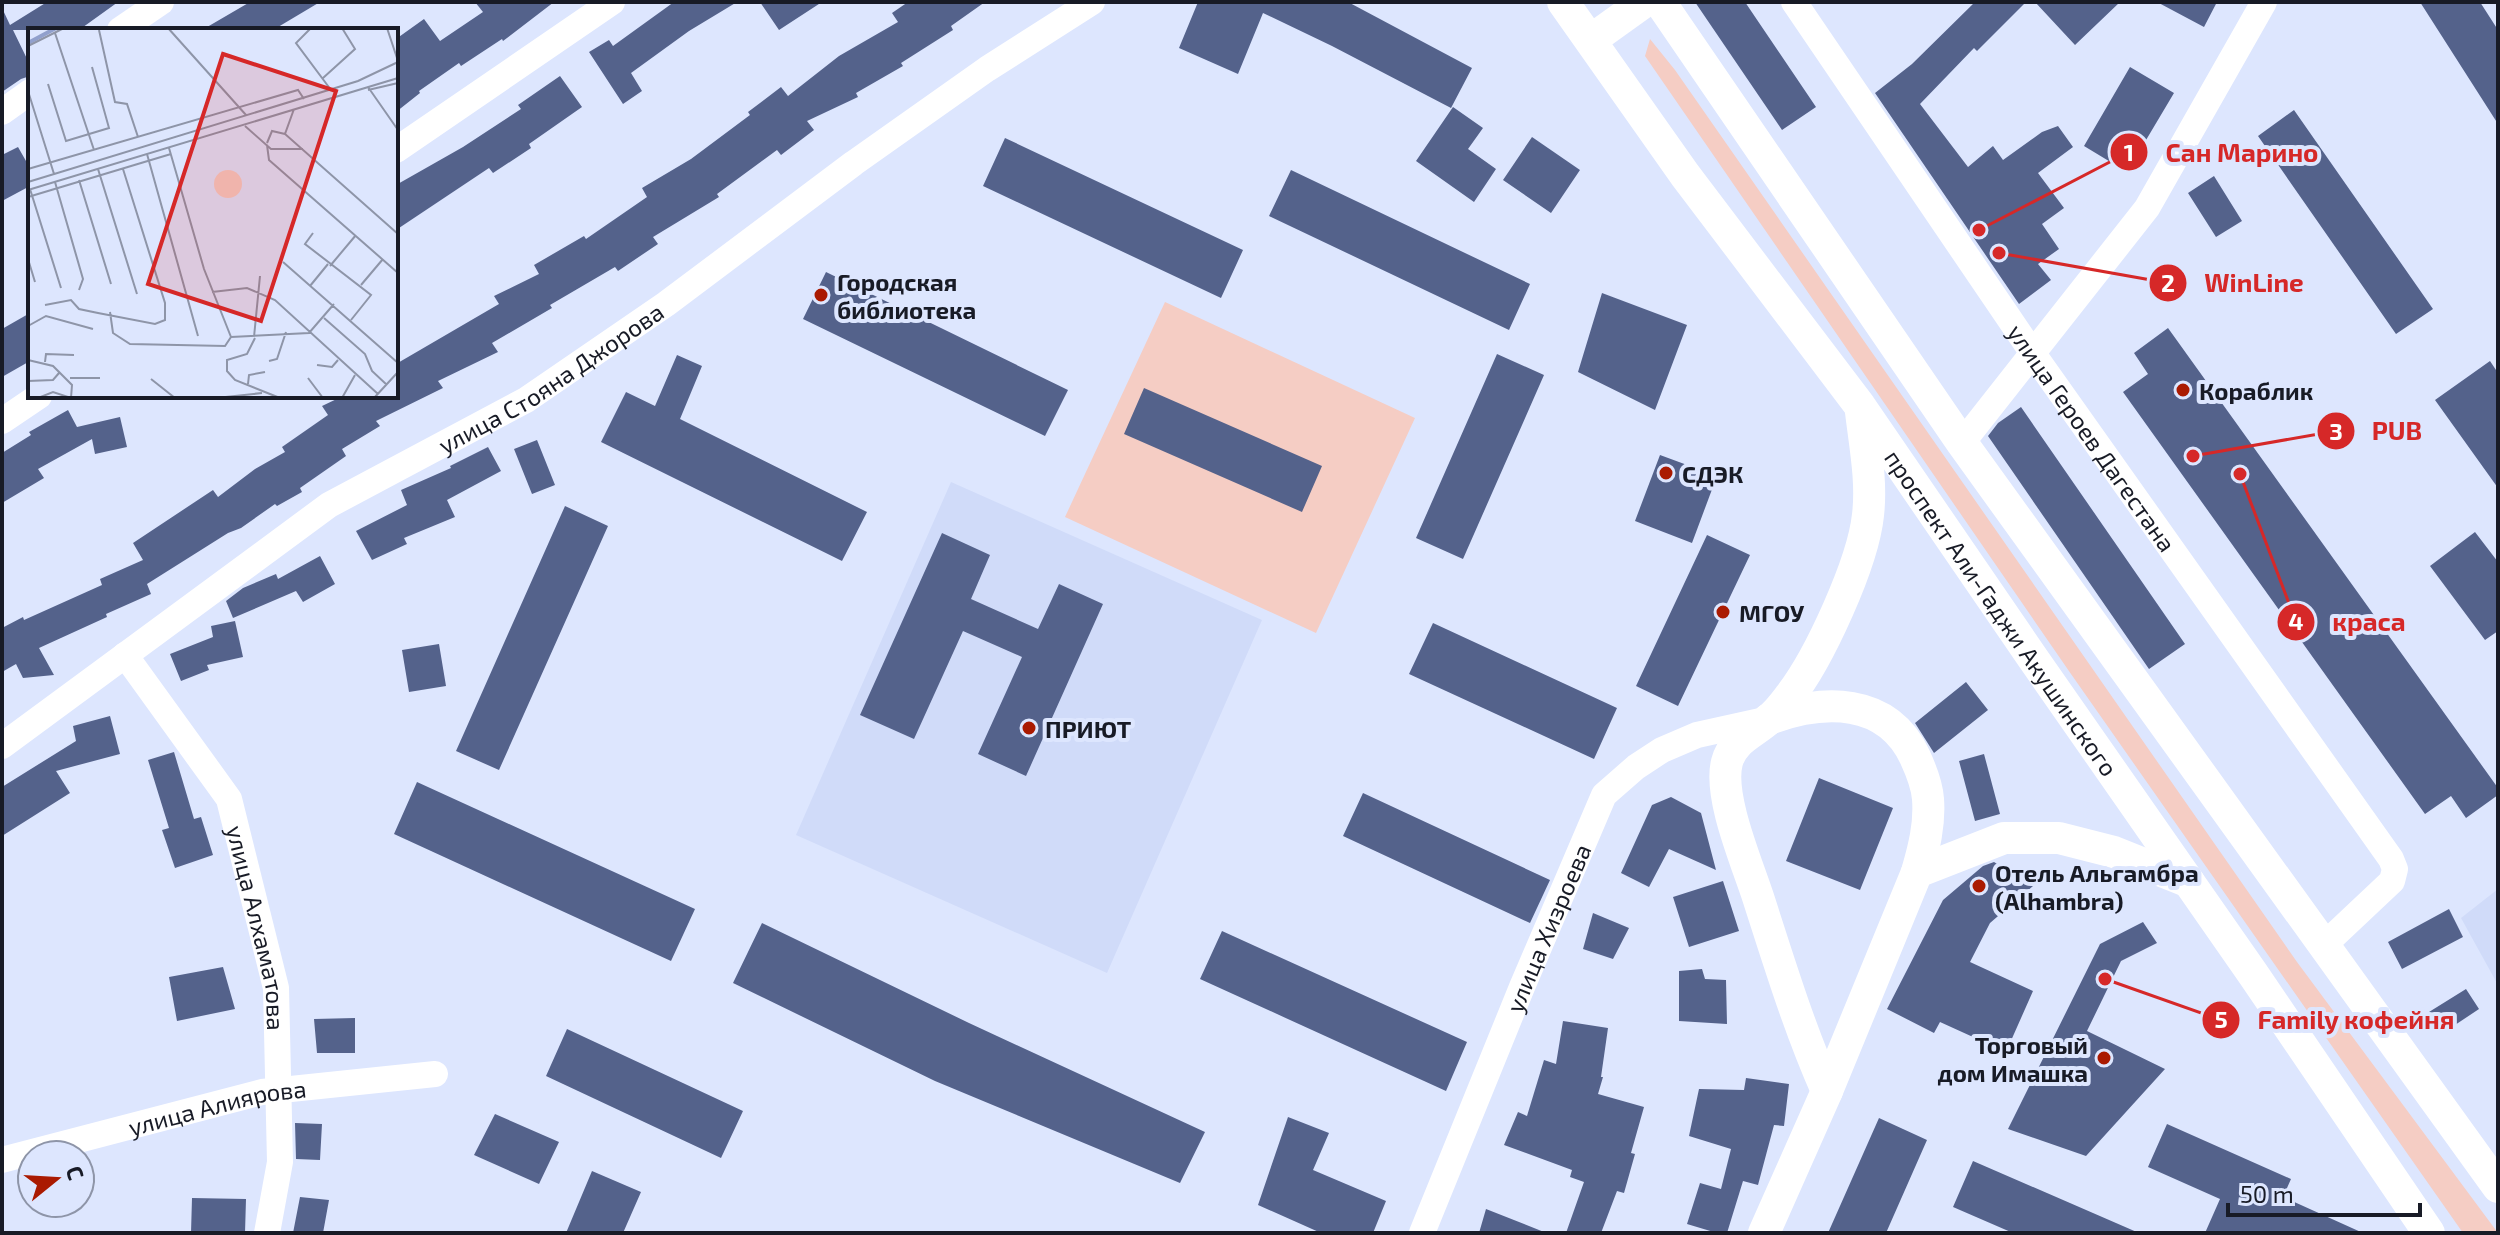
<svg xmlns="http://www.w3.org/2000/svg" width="2500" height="1235" font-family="'Exo 2',sans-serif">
  <rect width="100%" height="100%" fill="#dde6fe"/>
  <path fill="#d0dbf9" d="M951 482 1262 620 1107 973 796 835Z
    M2498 889V985L2461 918Z"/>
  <path fill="#f5cdc4" d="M1650 39 1675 70 2297 962 2498 1233H2463L2071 674 1645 56Z
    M1165 302 1415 418 1316 633 1065 517Z"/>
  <path fill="#54628b" d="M47 2H118L79 30H13L30 65V76L21 79 2 92V8L10 25Z
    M250 2H320L273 30H202Z
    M475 2H554L503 41 502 39 461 66 459 63 419 91 420 93 396 112V39L424 19 440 41 483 12Z
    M674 2H737L689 31 631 73 642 91 623 104 589 52 609 40 613 46Z
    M760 2H822L779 30Z
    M908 2H985L951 26 953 30 901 63 903 66 856 93 858 97 807 121 814 130 781 155 777 150 717 194 719 197 653 237 658 244 618 271 615 267 550 305 552 308 492 343 498 352 438 381 443 388 376 421 380 426 342 449 346 456 300 488 302 492 277 506 275 504 241 528 228 533 147 584 151 594 106 614 107 617 39 648 54 675 23 678 16 664 2 672V628L23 617 24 620 102 585 100 579 143 560 133 543 213 490 218 497 255 469 285 452 282 447 328 415 322 406 343 396H396V364L499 304 494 296 539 274 534 265 584 236 586 239 647 197 642 188 691 159 750 115 748 112 781 87 788 96 839 56 898 22 892 13Z
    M1198 2H1348L1472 68 1451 108 1332 46 1263 13 1238 74 1179 48Z
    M1695 2H1745L1816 107 1782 130Z
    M1975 2H2026L1977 51 1974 48 1920 104 1968 167 1993 146 2003 160 2042 132 2058 126 2073 147 2038 173 2064 208 2042 224 2059 249 2038 264 2051 280 2019 304 1875 93 1912 64Z
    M2035 2H2120L2075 45Z
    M2157 2H2217L2204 27Z
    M2420 2H2480L2498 30V124Z
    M2130 67 2174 93 2127 172 2084 146Z
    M560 76 582 107 529 144 531 148 493 173 489 168 396 230V185L463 147 521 109 518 105Z
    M1453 107 1483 128 1468 149 1496 169 1474 202 1416 161Z
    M2294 110 2433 309 2396 334 2258 136Z
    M1532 137 1580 170 1551 213 1503 180Z
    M1005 138 1243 250 1221 298 983 186Z
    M18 147 30 168V186L2 201V155Z
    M1291 170 1530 284 1509 330 1269 216Z
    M2214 176 2242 221 2216 237 2188 193Z
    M826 272 1068 390 1045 436 803 319Z
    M1602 293 1687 325 1655 410 1578 372Z
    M30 313V361L2 377V329Z
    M2168 328 2498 788V795L2466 818 2451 796 2425 814 2123 392 2148 374 2134 353Z
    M1497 354 1544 375 1463 559 1416 538Z
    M677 355 702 366 680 419 867 512 842 561 601 442 626 392 655 406Z
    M2490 361 2498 373V488L2435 400Z
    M1144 388 1322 466 1302 512 1124 434Z
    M2021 407 2185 644 2149 669 1988 436 1998 423Z
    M68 410 77 427 120 417 127 447 95 454 92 439 38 469 44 478 2 503V453L31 435 29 432Z
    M537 440 555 485 532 494 514 449Z
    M488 447 501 471 447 500 455 517 404 538 407 544 372 560 356 531 407 505 401 490 451 468 450 466Z
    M1660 455 1717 476 1692 543 1635 521Z
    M565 506 608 526 499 770 456 751Z
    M2475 532 2498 562V631L2485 640 2430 566Z
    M942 533 990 555 971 599 1038 629 1059 584 1103 604 1026 776 978 754 1022 657 963 631 914 739 860 715Z
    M1707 535 1750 555 1678 706 1636 686Z
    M320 556 335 584 303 602 296 591 233 618 226 601 243 588 276 574 278 579Z
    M235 621 243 657 207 665 209 670 181 681 170 654 213 637 211 626Z
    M1433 623 1617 708 1594 759 1409 674Z
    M439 644 446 686 409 692 402 650Z
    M1966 682 1988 710 1934 753 1915 723Z
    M110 716 120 754 56 771 70 793 2 836V787L76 741 73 726Z
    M174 752 194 819 201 817 213 855 175 868 162 830 169 828 148 760Z
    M1984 754 2000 814 1975 821 1959 761Z
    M1819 778 1893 808 1860 890 1786 861Z
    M417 782 695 909 671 961 394 834Z
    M1363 793 1550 880 1530 923 1343 836Z
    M1671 797 1701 813 1716 870 1669 849 1649 887 1621 873 1652 805Z
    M1994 862 2033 886 1990 923 1970 962 2033 991 2006 1052 1940 1022 1934 1033 1887 1009 1943 900 1983 866Z
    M1723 881 1739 931 1689 947 1673 897Z
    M2449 909 2463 937 2402 969 2388 942Z
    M1593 913 1629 928 1613 959 1583 949Z
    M2143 922 2157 943 2121 961 2087 1031 2165 1069 2086 1156 2008 1129 2100 944Z
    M762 923 969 1023 1205 1132 1180 1183 935 1081 733 983Z
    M1222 931 1467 1042 1446 1091 1200 979Z
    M223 967 235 1009 177 1021 169 977Z
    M1702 969 1705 979 1726 980 1727 1024 1679 1021V971Z
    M2466 989 2479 1009 2443 1033 2429 1012Z
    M355 1018V1053H317L314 1019Z
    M1563 1021 1608 1028 1601 1077H1603L1598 1094 1644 1107 1631 1153 1635 1154 1624 1193 1617 1191 1601 1233H1566L1584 1182 1570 1177 1572 1170 1504 1145 1518 1112 1527 1116 1544 1060 1556 1064Z
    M567 1029 743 1111 721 1158 546 1076Z
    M1746 1078 1789 1084 1784 1126 1774 1125 1758 1185 1743 1181 1727 1233H1717L1687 1224 1700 1183 1721 1189 1731 1149 1689 1136 1699 1089 1744 1090Z
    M495 1114 559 1142 539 1184 474 1155Z
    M1288 1117 1329 1133 1313 1170 1386 1201 1373 1233H1321L1258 1205Z
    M1879 1118 1927 1140 1886 1233H1828Z
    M295 1123 322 1124 320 1160 296 1159Z
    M2167 1124 2291 1179 2283 1197 2363 1233H2205L2220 1199 2148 1167Z
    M1973 1161 2139 1233H2013L1953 1207Z
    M592 1171 641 1192 623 1233H566Z
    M300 1197 329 1200 323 1233H293Z
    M192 1198 246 1199 245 1233H191Z
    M1486 1209 1544 1232V1233H1479Z"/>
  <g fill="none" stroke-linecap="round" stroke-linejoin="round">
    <g stroke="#fff" stroke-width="26">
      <path id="s1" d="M1794 2 2034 355 2391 859 2395 869 2392 881 2323 946"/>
      <path d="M120 30 161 2"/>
      <path d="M2 112 30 92"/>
      <path d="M396 150 612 2"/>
      <path d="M2 421 39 396"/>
      <path d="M1962 443 2147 208 2264 2"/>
      <path id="s2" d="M125 655 229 799 276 988 280 1162 267 1233"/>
      <path id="s3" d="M2 746 329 505 526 400 666 304 854 163 987 69 1092 2"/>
      <path id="s4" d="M2 1160 262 1092 435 1074"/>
      <path id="s5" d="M1422 1233 1522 987 1604 795 1636 767 1662 750 1697 735 1765 720"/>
    </g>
    <g stroke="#fff" stroke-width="32">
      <path id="s6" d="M1563 2 1685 175 1860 406 2032 657 2253 974 2429 1233"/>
      <path d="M1660 2 1962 443 2498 1187"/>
      <path d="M1591 40 1644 2"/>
      <path d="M1769 719C1823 699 1887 697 1915 757 1921 770 1927 784 1928 799 1930 824 1924 848 1917 872"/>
      <path d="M1827 1091C1799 1028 1779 962 1758 897 1747 863 1718 796 1727 762 1733 740 1752 734 1768 720 1776 714 1783 705 1789 697 1819 659 1863 563 1868 515 1872 481 1865 446 1861 412"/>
      <path d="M1764 1233 1827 1091 1917 872 2004 838H2059L2114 852 2189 882"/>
    </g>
  </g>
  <g fill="#aa1a01" stroke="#dde6fe" stroke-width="3">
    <circle cx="821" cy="295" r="8"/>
    <circle cx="2183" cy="390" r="8"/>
    <circle cx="1666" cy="473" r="8"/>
    <circle cx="1723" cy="612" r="8"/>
    <circle cx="1029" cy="728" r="8"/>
    <circle cx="1979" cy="886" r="8"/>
    <circle cx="2104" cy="1058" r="8"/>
  </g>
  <g text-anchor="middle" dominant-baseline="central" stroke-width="8" stroke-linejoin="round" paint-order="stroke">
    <g font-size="24" font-weight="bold" fill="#181b26" stroke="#dde6fe" text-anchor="start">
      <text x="837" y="281">Городская<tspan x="837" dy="28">библиотека</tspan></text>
      <text x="2199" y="390">Кораблик</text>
      <text x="1682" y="473">СДЭК</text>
      <text x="1739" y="612">МГОУ</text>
      <text x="1045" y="728">ПРИЮТ</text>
      <text x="1995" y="872">Отель Альгамбра<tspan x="1995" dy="28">(Alhambra)</tspan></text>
      <text x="2088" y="1044" text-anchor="end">Торговый<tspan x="2088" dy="28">дом Имашка</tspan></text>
    </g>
    <g font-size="24" fill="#181b26" stroke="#dde6fe">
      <text stroke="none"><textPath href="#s3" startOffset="662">улица Стояна Джорова</textPath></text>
      <text stroke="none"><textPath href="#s1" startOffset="528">улица Героев Дагестана</textPath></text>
      <text stroke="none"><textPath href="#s6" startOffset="752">проспект Али-Гаджи Акушинского</textPath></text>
      <text stroke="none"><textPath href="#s2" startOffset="310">улица Алхаматова</textPath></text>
      <text stroke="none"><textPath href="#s5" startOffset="330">улица Хизроева</textPath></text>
      <text stroke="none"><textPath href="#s4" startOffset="222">улица Алиярова</textPath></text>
    </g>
  </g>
  <g transform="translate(28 28)">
    <rect width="370" height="370" fill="#dde6fe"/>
    <path d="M186 156a14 14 0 1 1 28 0a14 14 0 1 1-28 0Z" fill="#f5cdc4"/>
    <path fill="none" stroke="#91a0cd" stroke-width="4" d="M0 15 28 0"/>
    <path fill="none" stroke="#8e95a8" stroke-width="2" d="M140 0 218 87M283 0 268 15 303 62M359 0 370 33M71 2 87 74 99 76 110 109M27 5 66 122M0 18 36 0M295 50 327 21 314 0M20 56 38 113 81 100 64 39M340 59 370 102M340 62 370 55M0 63 26 146M266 81 257 106 370 206M217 98 243 121H275M239 115 244 103 257 106M239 117 241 132 370 245M141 120 176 241 203 309M119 126 170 308M0 141 270 62 276 71M70 141 109 266M51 152 83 256M0 154 330 53 370 34M27 154 55 251 51 262M2 161 33 260M0 162 370 50M0 169 143 126M285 205 277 216 343 267 323 292M0 231 7 254M255 234 370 335M302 238 328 207M333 257 355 231M282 258 300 236M184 264 219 260 247 272 350 366M17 277 43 272 51 281 70 285 127 296 137 292V275L95 141M82 284 85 305 102 316 197 318 203 309M296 290 337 326 344 343 359 357M0 298 18 288 65 301M203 309 281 305 306 276M226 309 232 248M227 310 219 326 199 332V343L207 352 252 370M0 332 25 338 44 357 43 370 25 364 10 370M241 333 249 331 258 304M17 334 18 326 46 327M289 337 304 339 310 332M42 350H72M280 350 295 370M123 351 147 370M0 353 25 352 31 345M220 356 221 347 237 344M188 370 234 365M314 370 327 347M346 370 370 344"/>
    <path fill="#d62828" fill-opacity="0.15" stroke="#d62828" stroke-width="4" d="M195 26 308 63 233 293 120 256Z"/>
    <rect width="370" height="370" fill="none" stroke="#181b26" stroke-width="4"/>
  </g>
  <path fill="none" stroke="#d62828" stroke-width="3" d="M1979 230L2129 152M1999 253L2168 283M2193 456L2336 431M2240 474L2296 622M2105 979L2221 1020"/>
  <g fill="#d62828" stroke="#dde6fe" stroke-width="3">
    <circle cx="1979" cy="230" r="8"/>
    <circle cx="1999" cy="253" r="8"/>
    <circle cx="2193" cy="456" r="8"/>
    <circle cx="2240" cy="474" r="8"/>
    <circle cx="2105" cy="979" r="8"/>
    <circle cx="2129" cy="152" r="20"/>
    <circle cx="2168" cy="283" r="20"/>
    <circle cx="2336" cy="431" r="20"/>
    <circle cx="2296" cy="622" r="20"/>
    <circle cx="2221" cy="1020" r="20"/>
  </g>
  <g font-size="24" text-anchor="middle" font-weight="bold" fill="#fff">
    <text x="2129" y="161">1</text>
    <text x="2168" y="292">2</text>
    <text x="2336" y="440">3</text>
    <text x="2296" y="630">4</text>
    <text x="2221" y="1028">5</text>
  </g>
  <g font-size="26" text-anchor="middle" font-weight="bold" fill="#d62828" stroke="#dde6fe" stroke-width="8" stroke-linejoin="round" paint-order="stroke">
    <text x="2242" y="162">Сан Марино</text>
    <text x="2254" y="292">WinLine</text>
    <text x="2397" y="440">PUB</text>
    <text x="2369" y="631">краса</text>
    <text x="2356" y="1029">Family кофейня</text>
  </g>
  <rect width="2500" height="1235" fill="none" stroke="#181b26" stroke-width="8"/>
  <g transform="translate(56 1179) rotate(72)"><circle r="38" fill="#dde6fe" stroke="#8e95a8" stroke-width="2"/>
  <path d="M0-6L14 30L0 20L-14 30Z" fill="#aa1a01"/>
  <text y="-12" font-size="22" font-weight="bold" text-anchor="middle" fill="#181b26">С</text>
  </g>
  <path d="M2228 1203v12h192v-12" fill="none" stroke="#181b26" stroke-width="4"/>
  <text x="2240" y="1203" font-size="24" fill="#181b26" stroke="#dde6fe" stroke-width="6" paint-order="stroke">50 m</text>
</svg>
